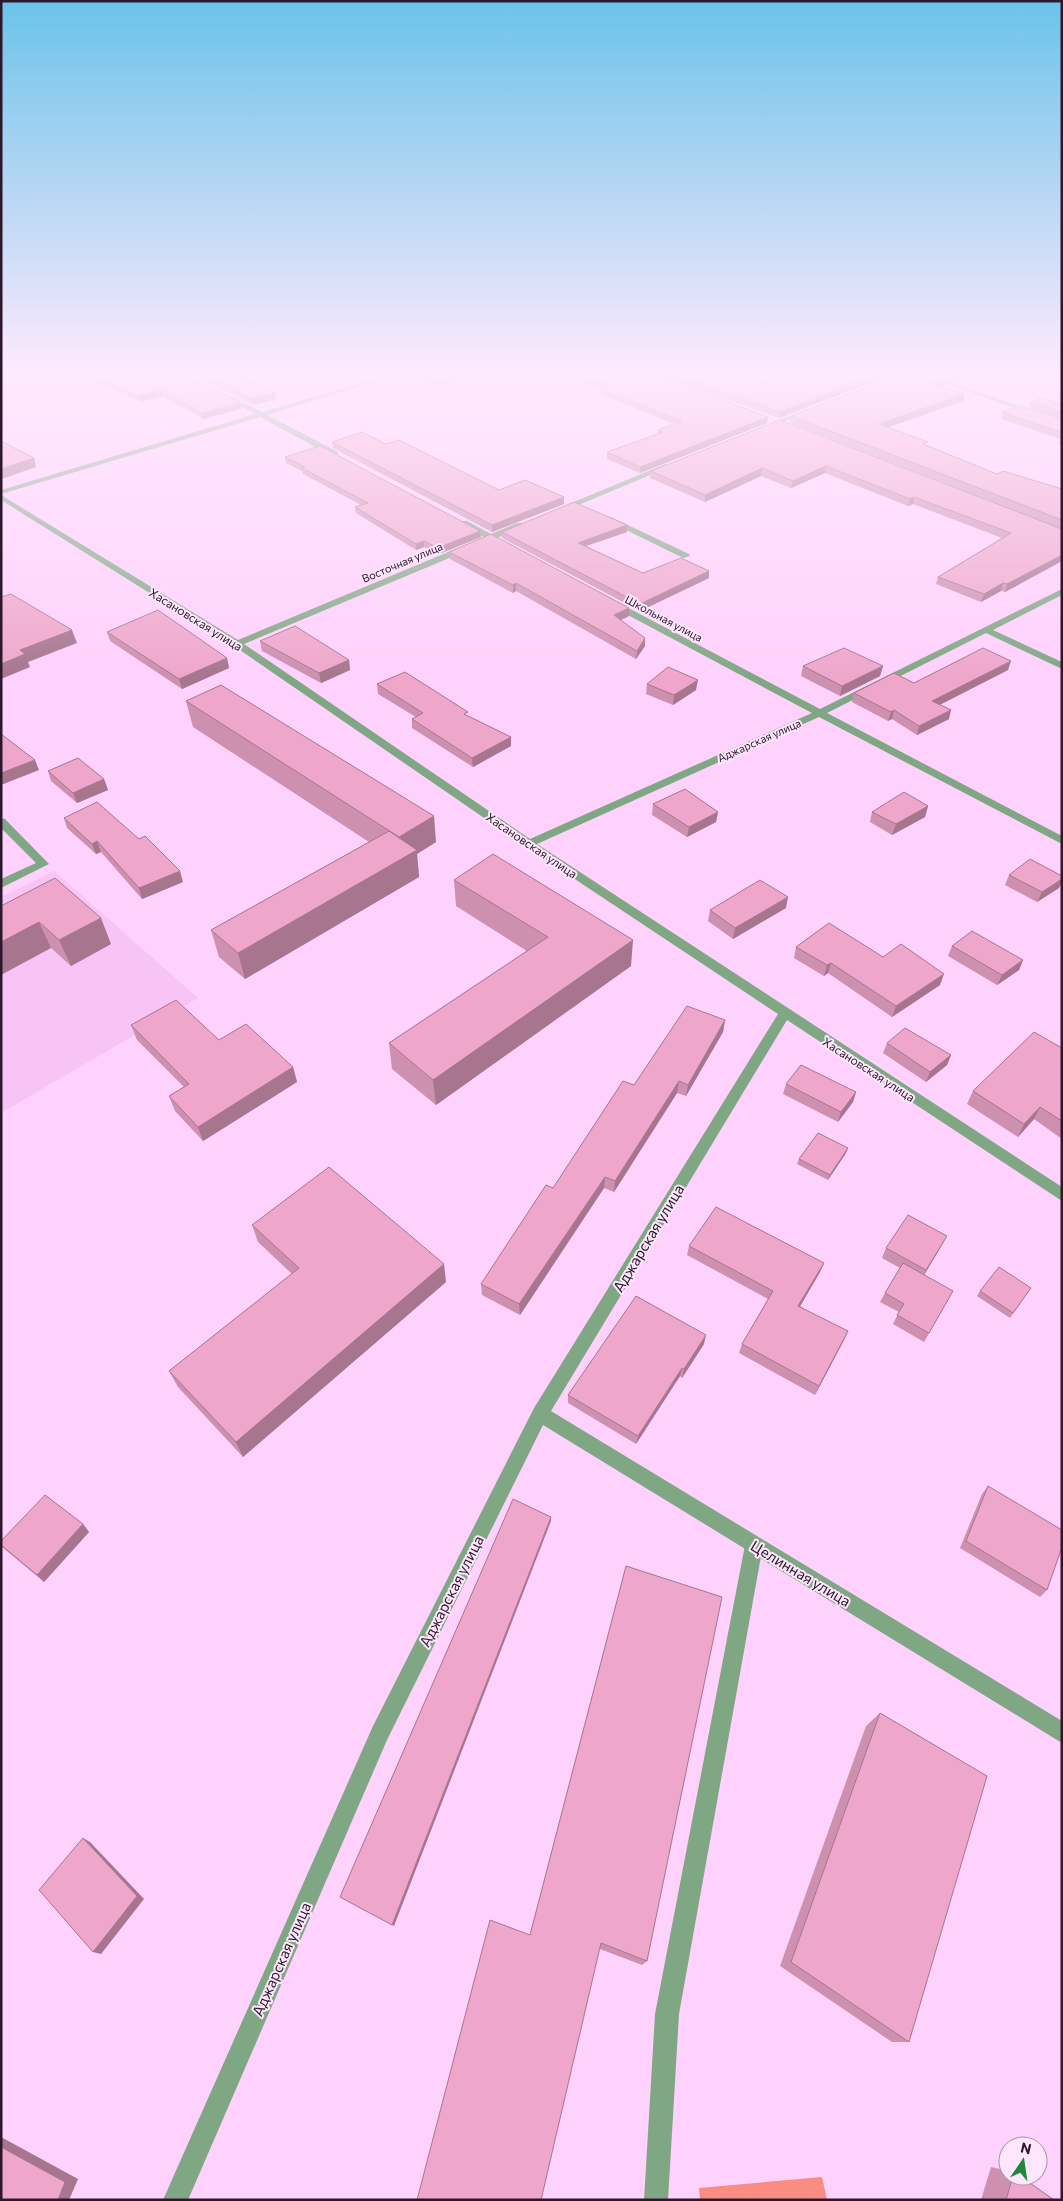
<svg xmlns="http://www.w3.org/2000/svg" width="1063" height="2201" font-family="Commissioner,sans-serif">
  <rect width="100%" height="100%" fill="#ffd1fd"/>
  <path fill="#f7c4f5" d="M54 871 198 998 1 1113V897Z"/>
  <path fill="#fa8d81" d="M822 2177 827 2200H700L699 2188Z"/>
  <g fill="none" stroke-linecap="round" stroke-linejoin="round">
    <path fill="#80a783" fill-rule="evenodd" d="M754 1536 760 1539 763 1545 679 2014 668 2200H644L655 2014 745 1545 748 1539Z"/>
    <path fill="#80a783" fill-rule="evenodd" d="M405 370H414L267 415 338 452V456H332L260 417 1 494V490L255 414 222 396V394H226L262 412Z
      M908 370H916L1062 421V425Z
      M806 410 811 411 767 428 762 427Z
      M665 464 672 466 564 511 557 509Z
      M1 495 238 640 484 537 461 525V521H467L491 534 517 523H523V527L497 538 505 542V546H499L490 541 244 644 530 839 812 713 611 606V602H617L820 709 1062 589V595L993 630 1062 662V669L986 633 827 713 1062 836V844L819 717 537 844 1062 1187V1201L787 1020 551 1411 1062 1721V1743L543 1425 387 1740 188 2200H163L373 1726 534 1408 778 1014 525 846 234 646 1 500Z
      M611 517 689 554 690 556 683 558 608 521 607 519Z
      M1 818 5 819 49 864 1 888V879L36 863 1 828Z"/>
  </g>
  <path fill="#cd90af" d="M68 370H179L240 403 241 409 203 419 163 396 141 402Z
    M185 370H272L241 378 275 393 276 399 253 405Z
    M408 370H491L435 386 409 374Z
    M553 370H641L768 417 767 423 640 473 607 459V452L657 434 658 430 674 424 600 394V389Z
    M644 370H903L779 418Z
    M921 370H984L983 371 955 382Z
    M944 386 941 387 964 394 963 401 888 427 928 446 997 474 1062 489V561L1005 592 1001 591 981 602 936 584 938 577 1002 538 913 504 908 506 825 473 791 488 761 476 705 502 650 478 651 471 780 420 1004 506 790 423 791 416Z
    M1031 402 1062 404V419L1029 408Z
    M1002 412 1062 419V445L1058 444 1060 439 1001 419Z
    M332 442 386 444 499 490 564 504 492 532 333 448Z
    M285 457 481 537 439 554 424 547 416 550 356 513 355 507 361 505 303 474 302 471 286 463Z
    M627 525V532L586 546 643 573 709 571V578L640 611 502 538V532Z
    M449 552 629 608V616L621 620 645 638V646L636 659 516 591 513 593 450 559Z
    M107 632 227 658 229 668 182 689 110 641Z
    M260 641 349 660 350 670 321 683 262 651Z
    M803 666H883L880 676 840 696 801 676Z
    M1008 670 940 705 949 719 917 735 892 719 888 721 852 702 854 693 914 683Z
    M377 684 511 746 473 767 412 728V719L416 717 378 694Z
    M647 684 696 690 673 705 646 694Z
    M186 701 436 842 417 854 419 877 245 979 219 957 211 930 369 842 193 727Z
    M48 771 104 779 108 790 77 803 51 781Z
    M653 804 718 812 716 822 687 837 652 815Z
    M928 806 925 817 892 835 870 822 872 812Z
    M64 818 183 882 142 899 101 852 96 854 67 828Z
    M1009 875 1059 888 1037 902 1005 885Z
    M454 880 631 966 436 1105 392 1069 389 1043 527 951 456 906Z
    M1 906 111 944 71 966 51 948Z
    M786 908 733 939 708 921 710 910Z
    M952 946 1023 960 1019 970 997 985 948 956Z
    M796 947 883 957 940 985 892 1017 828 973 824 976 794 958Z
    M725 1020 723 1032 686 1096 677 1093 614 1192 604 1188 520 1315 482 1295 481 1284 634 1085Z
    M131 1025 219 1040 293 1067 297 1082 203 1141 175 1111 169 1096 184 1087 137 1040Z
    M887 1043 951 1055 947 1065 926 1082 883 1053Z
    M1062 1048V1139L1034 1119 1018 1137 967 1104 973 1091Z
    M786 1084 856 1092 853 1102 838 1122 783 1094Z
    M846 1153 828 1180 797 1164 799 1159Z
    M252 1225 446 1282 243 1457 178 1387 169 1371 292 1274 258 1242Z
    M942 1245 924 1275 953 1291 924 1342 893 1324 899 1312 880 1302 885 1293 900 1268 882 1258 886 1248Z
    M689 1246 824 1263 820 1272 800 1306 844 1340 815 1395 739 1353 742 1344 768 1299 687 1255Z
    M1031 1288 1010 1318 977 1296 980 1291Z
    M704 1344 682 1378 680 1376 636 1444 568 1403V1395Z
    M988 1486 1047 1590 1040 1597 960 1548 982 1494Z
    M83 1524 89 1532 44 1582 1 1546Z
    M626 1566 647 1961 642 1965 600 1949 530 1935Z
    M880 1713 909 2042H892L780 1966 866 1726Z
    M991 2167 1008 2171V2176H1020L1054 2200H981Z"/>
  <path fill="#a7758e" d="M249 370H272L234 380 233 374Z
    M471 370H491L435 386 434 380Z
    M890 370H903L779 418 780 412Z
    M973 370H984L983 371 955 382 956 376Z
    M946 379 944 386 931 390 933 384Z
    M162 390 163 396 141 402 139 396Z
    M275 393 276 399 253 405 252 399Z
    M964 394 963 401 878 431 879 424Z
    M240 403 241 409 203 419 202 413Z
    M768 417 767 423 640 473V467Z
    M34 458 36 467 2 479 1 475V469Z
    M826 466 825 473 791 488 793 481Z
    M762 468 761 476 705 502V495Z
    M564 497V504L492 532V525Z
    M914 497 913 504 908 506 910 499Z
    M627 525V532L577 549 578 543Z
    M480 531 481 537 439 554 438 548Z
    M424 541V547L416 550V544Z
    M1062 555V561L1005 592 1007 584Z
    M709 571V578L640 611V604Z
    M516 583V591L513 593V585Z
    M1003 583 1001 591 981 602 984 594Z
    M629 608V616L614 623V615Z
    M72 630 77 643 28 662 30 667 1 679V664L20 650Z
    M645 638V646L636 659 637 651Z
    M227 658 229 668 182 689 179 679Z
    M349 660 350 670 321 683 319 673Z
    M1011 661 1008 670 929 710 932 701Z
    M883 666 880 676 840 696 842 686Z
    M698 680 696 690 673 705 674 695Z
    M894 710 892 719 888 721 891 712Z
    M951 710 949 719 917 735 919 726Z
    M511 737V746L473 767 472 758Z
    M35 760 39 770 1 785V773Z
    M104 779 108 790 77 803 73 793Z
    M928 806 925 817 892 835 896 824Z
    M718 812 716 822 687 837 689 827Z
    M434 816 436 842 417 854 419 877 245 979 238 953 401 859 399 837Z
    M97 841 101 852 96 854 92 844Z
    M180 871 183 882 142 899 139 888Z
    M1062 879V882L1059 888 1037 902 1042 892Z
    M788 897 786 908 733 939 735 928Z
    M101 918 111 944 71 966 59 940Z
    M39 922 51 948 1 975V942Z
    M633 940 631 966 436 1105 433 1080Z
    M1023 960 1019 970 997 985 1002 975Z
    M831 963 828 973 824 976 827 965Z
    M944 974 940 985 892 1017 896 1006Z
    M725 1020 723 1032 686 1096 688 1085Z
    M951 1055 947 1065 926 1082 930 1072Z
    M293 1067 297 1082 203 1141 198 1127Z
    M679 1081 677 1093 614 1192 615 1181Z
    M856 1092 853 1102 838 1122 841 1112Z
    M1040 1107 1034 1119 1018 1137 1024 1124Z
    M848 1148 846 1153 828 1180 830 1175Z
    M605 1177 604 1188 520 1315 519 1304Z
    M947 1236 942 1245 921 1280 926 1270Z
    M824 1263 820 1272 795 1315 798 1306Z
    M444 1264 446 1282 243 1457 236 1442Z
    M848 1331 844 1340 815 1395 819 1386Z
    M706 1335 704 1344 682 1378 684 1369Z
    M682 1368 680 1376 636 1444 638 1436Z
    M551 1517V1521L394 1926 392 1925Z
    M83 1524 89 1532 44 1582 37 1575Z
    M83 1838 90 1842 144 1899 101 1954 93 1952Z
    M1 2137 78 2179 69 2200H58L1 2147Z"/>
  <path fill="#eea7cb" stroke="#a7758e" d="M79 370H179L240 403 202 413 162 390 139 396Z
    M195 370H249L233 374 275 393 252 399Z
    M412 370H471L434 380Z
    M567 370H641L768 417 640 467 607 452 663 432 658 430 682 421 600 389 607 386Z
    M660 370H890L780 412Z
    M912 370H919L946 379 933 384 964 394 879 424 928 442 923 444 997 474 1003 471 1062 489V520L791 416Z
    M939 370H973L956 376Z
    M1041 398 1062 404V412L1031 402Z
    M1020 406 1062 419V433L1002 412Z
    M780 420 1062 529V555L1007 584 1003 583 984 594 938 577 1011 533 914 497 910 499 826 466 793 481 762 468 705 495 651 471Z
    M362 432 386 444 399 440 499 490 525 480 564 497 492 525 332 442Z
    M1 441 34 458 1 469Z
    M320 446 480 531 438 548 424 541 416 544 355 507 368 503 302 468 305 467 285 457Z
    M574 502 627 525 578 543 643 573 681 558 709 571 640 604 502 532Z
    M491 534 629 608 614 615 645 638 637 651 516 583 513 585 449 552Z
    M11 594 72 630 20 650 25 654 1 664V597Z
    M158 610 227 658 179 679 107 632Z
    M295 626 349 660 319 673 260 641Z
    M844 648 883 666 842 686 803 666Z
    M983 648 1011 661 932 701 951 710 919 726 894 710 891 712 854 693 894 673 914 683Z
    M668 667 698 680 674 695 647 684Z
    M405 672 468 712 464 714 511 737 472 758 412 719 423 713 377 684Z
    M221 685 434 816 399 837 186 701Z
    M1 734 35 760 1 773Z
    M78 758 104 779 73 793 48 771Z
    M685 789 718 812 689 827 653 804Z
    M904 792 928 806 896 824 872 812Z
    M97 802 139 839 145 836 180 871 139 888 97 841 92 844 64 818Z
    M389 831 417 850 238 953 211 930Z
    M493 854 633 940 433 1080 389 1043 548 937 454 880Z
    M1030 859 1062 876V879L1042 892 1009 875Z
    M55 878 101 918 59 940 39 922 1 942V906Z
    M760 880 788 897 735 928 710 910Z
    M829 923 883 957 901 944 944 974 896 1006 831 963 827 965 796 947Z
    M972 931 1023 960 1002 975 952 946Z
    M176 1000 219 1040 246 1024 293 1067 198 1127 169 1096 189 1084 131 1025Z
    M687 1006 725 1020 688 1085 679 1081 615 1181 605 1177 519 1304 481 1284 546 1185 553 1188 623 1081 634 1085Z
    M905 1028 951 1055 930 1072 887 1043Z
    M1034 1032 1062 1048V1121L1040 1107 1024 1124 973 1091Z
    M801 1065 856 1092 841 1112 786 1084Z
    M818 1133 848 1148 830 1175 799 1159Z
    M329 1167 444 1264 236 1442 169 1371 299 1268 252 1225Z
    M716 1207 824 1263 798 1306 848 1331 819 1386 742 1344 773 1291 689 1246Z
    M908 1215 947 1236 926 1270 886 1248Z
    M903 1263 953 1291 929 1333 897 1315 904 1304 885 1293Z
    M999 1267 1031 1288 1013 1313 980 1291Z
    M636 1296 706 1335 684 1369 682 1368 638 1436 568 1395Z
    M988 1486 1062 1530V1547L1047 1590 966 1541Z
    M45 1495 83 1524 37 1575 1 1545V1541Z
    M513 1499 551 1517 392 1925 340 1897Z
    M626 1566 722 1597 647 1961 601 1943 541 2200H417L490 1920 530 1935Z
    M880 1713 987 1776 909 2042 791 1962Z
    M83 1838 137 1896 93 1952 39 1890Z
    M1 2147 65 2182 58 2200H1Z
    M1013 2176H1020L1054 2200H1006Z"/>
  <linearGradient id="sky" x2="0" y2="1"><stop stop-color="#6bc3ea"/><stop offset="0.55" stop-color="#ffeafe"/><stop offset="1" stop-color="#ffeafe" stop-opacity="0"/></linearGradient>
  <rect width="1063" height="678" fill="url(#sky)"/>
  <g text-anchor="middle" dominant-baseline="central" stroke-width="4" stroke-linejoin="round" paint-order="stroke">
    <g font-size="11" fill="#2c172c" stroke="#fee7fd">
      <text transform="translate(402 562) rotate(-23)">Восточная улица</text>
      <text transform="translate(664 618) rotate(28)">Школьная улица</text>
      <text transform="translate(759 740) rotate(-24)">Аджарская улица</text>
    </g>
    <g font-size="12" fill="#2c172c" stroke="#fee7fd">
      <text transform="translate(196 619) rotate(32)">Хасановская улица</text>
      <text transform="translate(532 845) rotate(34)">Хасановская улица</text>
      <text transform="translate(869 1069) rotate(33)">Хасановская улица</text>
    </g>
    <g font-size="15" fill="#2c172c" stroke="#fee7fd">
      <text transform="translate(648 1238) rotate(-59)">Аджарская улица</text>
      <text transform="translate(801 1573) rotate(31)">Целинная улица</text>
      <text transform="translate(451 1591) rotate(-63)">Аджарская улица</text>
      <text transform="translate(281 1959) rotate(-66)">Аджарская улица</text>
    </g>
  </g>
  <rect width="1063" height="2201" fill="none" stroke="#2c172c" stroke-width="5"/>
  <g transform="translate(1023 2161) rotate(13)"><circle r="24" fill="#fee7fd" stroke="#aa94a9"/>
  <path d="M0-4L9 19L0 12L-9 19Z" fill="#22863a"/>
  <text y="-8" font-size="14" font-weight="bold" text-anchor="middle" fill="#2c172c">N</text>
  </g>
</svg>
